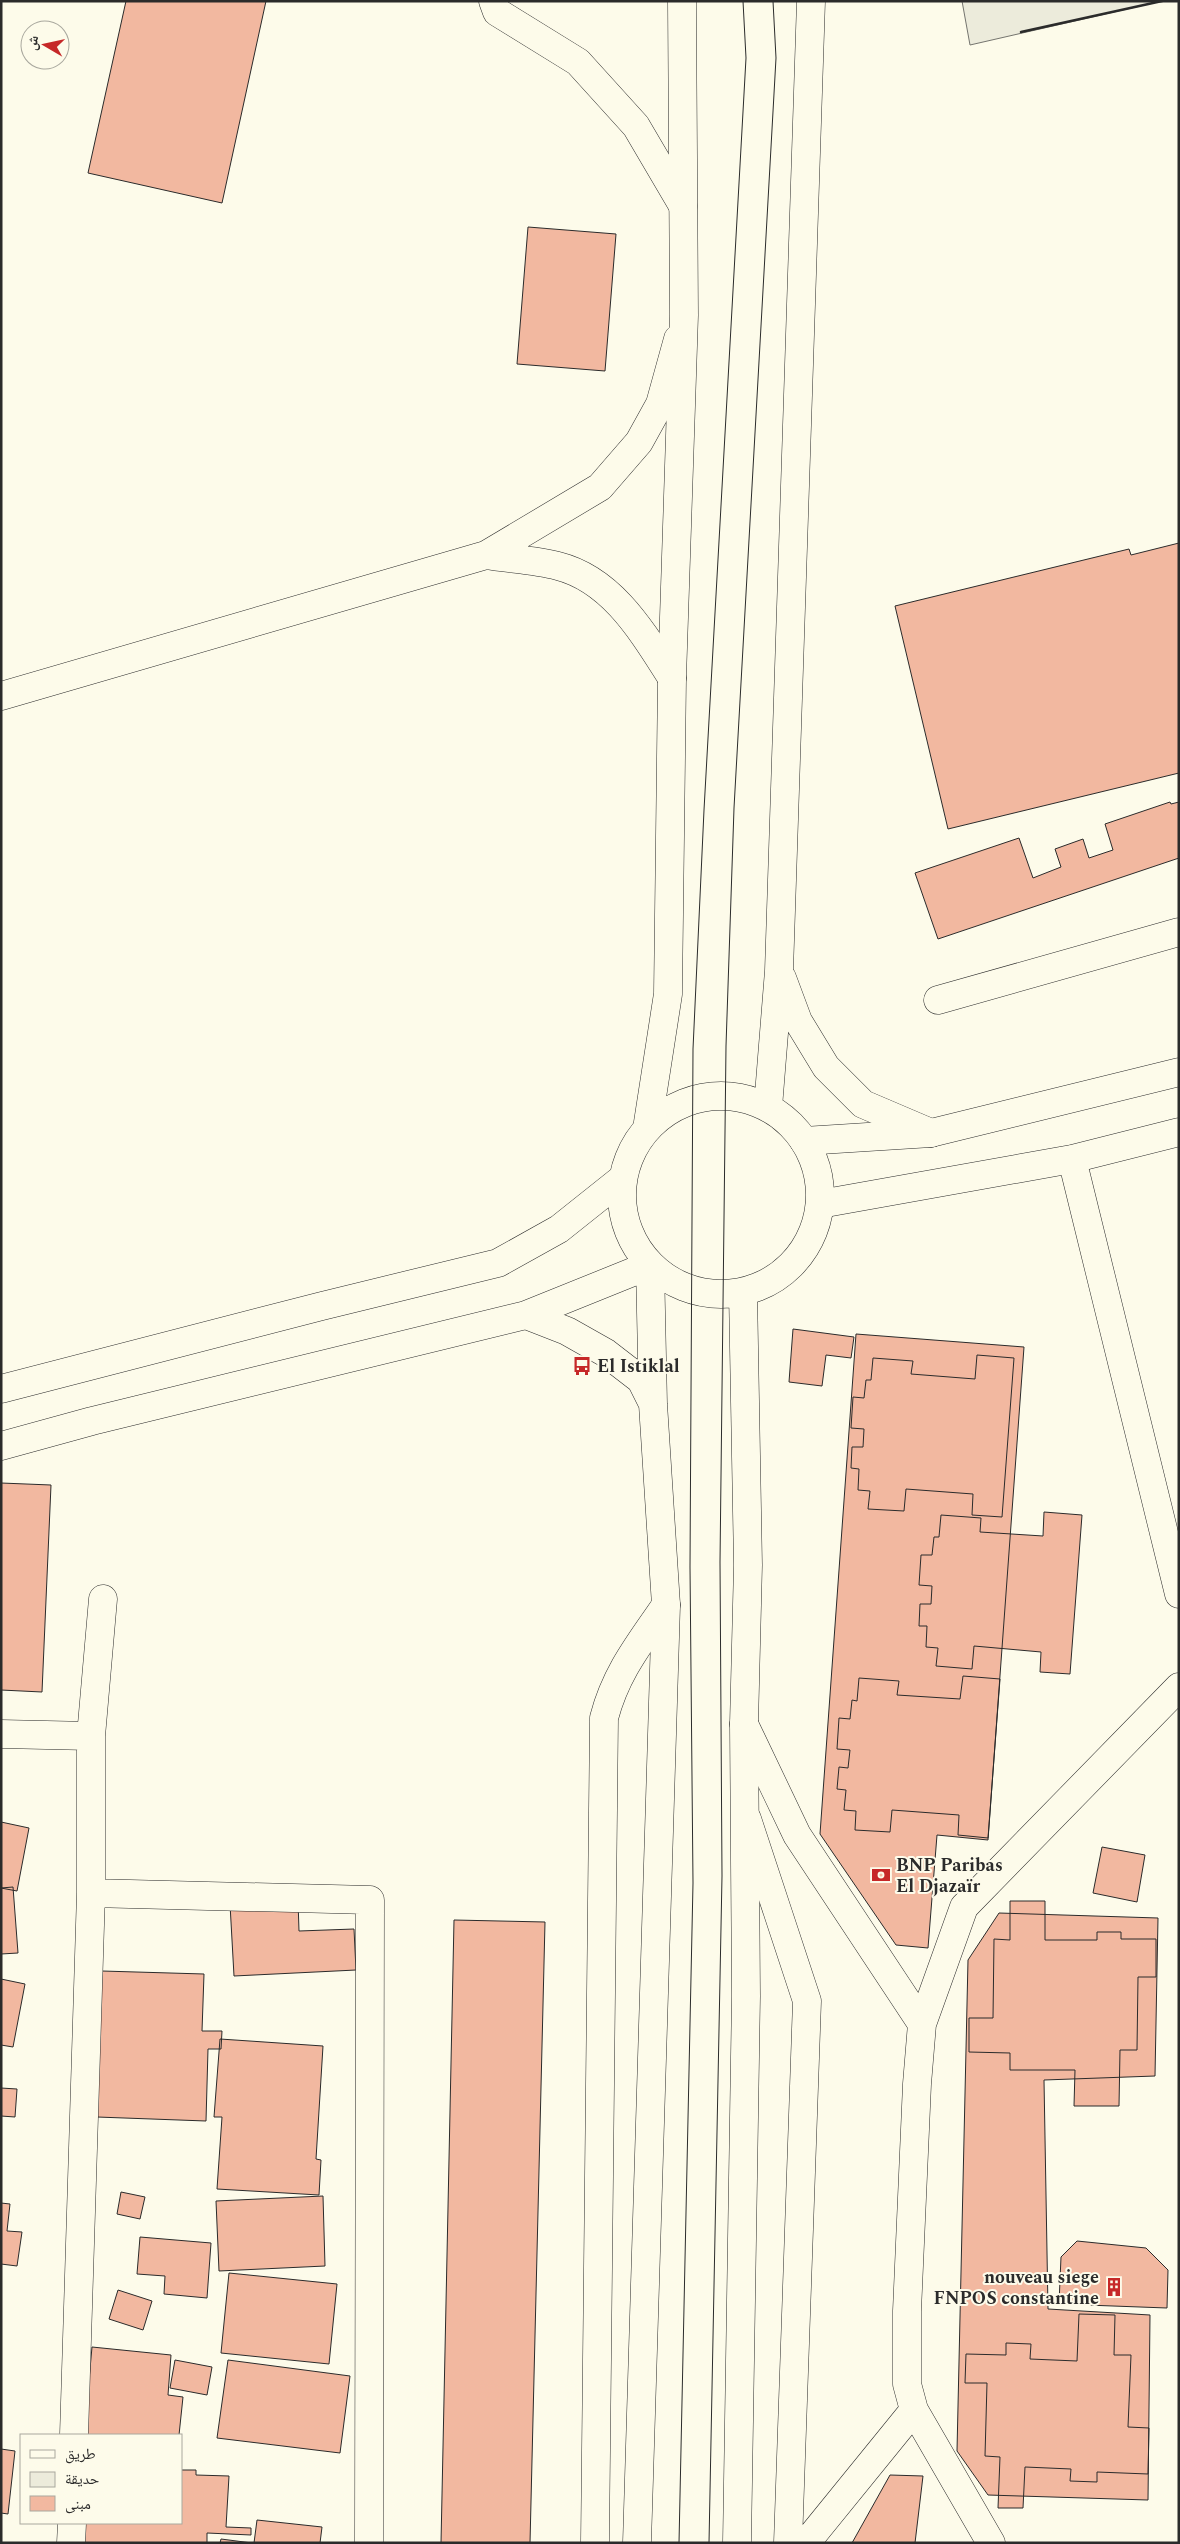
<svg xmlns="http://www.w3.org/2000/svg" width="1180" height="2544" font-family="Spectral,'Noto Naskh Arabic',serif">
  <rect width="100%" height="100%" fill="#fdfbea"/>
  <path fill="#ecebdb" stroke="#74746e" d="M962 1H1162L970 45Z"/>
  <path fill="#f2b8a0" stroke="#2b2b2b" d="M126 1H266L222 203 88 173Z
    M528 227 616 234 605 371 517 364Z
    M1179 543V773L948 829 895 606 1129 549 1131 555Z
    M1170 802 1171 804 1179 802V858L938 939 915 873 1019 838 1033 878 1061 867 1055 849 1083 839 1089 858 1113 850 1105 824Z
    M793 1329 854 1337 851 1358 826 1355 822 1386 789 1382Z
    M856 1334 1024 1347 988 1840 937 1835 928 1948 896 1945 820 1834Z
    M977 1355 1014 1358 1002 1517 972 1515 973 1494 906 1489 904 1511 868 1509 870 1491 858 1490 859 1469 851 1468 852 1447H863L864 1429 851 1428 853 1397 864 1398 866 1380H871L873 1358 913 1361 911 1374 975 1379Z
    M1 1483 51 1485 42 1692 1 1690Z
    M1044 1512 1082 1515 1070 1674 1040 1672 1041 1652 974 1646 972 1669 936 1666 938 1648 926 1647 927 1626H919L920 1604H931L932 1586 919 1585 921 1555H932L934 1537H939L941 1515 981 1518 980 1532 1043 1536Z
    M963 1676 1000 1679 988 1838 958 1835 959 1815 892 1810 890 1832 855 1830 856 1811 844 1810 846 1790 837 1789 839 1767 848 1768 850 1750 837 1749 839 1718 850 1719 852 1700 857 1701 859 1678 899 1681 897 1695 960 1699Z
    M1 1822 29 1828 17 1891 1 1888Z
    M1102 1847 1145 1855 1137 1902 1093 1893Z
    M13 1887 18 1953 1 1954V1888Z
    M298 1900 299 1931 354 1929 356 1970 234 1976 230 1904Z
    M1010 1901H1045V1940H1097V1932H1121V1939H1156V1977H1138L1137 2050H1120L1119 2106H1074L1075 2070H1010V2053L969 2052V2018H993L994 1939 1010 1940Z
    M999 1913 1158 1918 1155 2076 1044 2080 1048 2309 1150 2315 1148 2500 988 2495 957 2451 968 1960Z
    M454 1920 545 1922 530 2543H441Z
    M102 1971 204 1974 202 2031H222L221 2049H208L206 2121 97 2117Z
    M1 1979 25 1984 13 2047 1 2045Z
    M220 2039 323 2046 316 2159 321 2160 319 2195 217 2189 222 2117H214Z
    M1 2088 17 2089 15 2117 1 2116Z
    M121 2192 145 2197 140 2219 117 2214Z
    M323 2196 325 2266 219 2271 216 2201Z
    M1 2203 10 2204 7 2231 22 2232 17 2266 1 2264Z
    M140 2237 211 2243 207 2298 164 2294 165 2276 137 2274Z
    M1077 2241 1146 2248 1168 2270 1167 2308 1059 2304 1061 2257Z
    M229 2273 337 2284 329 2364 221 2353Z
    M118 2290 152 2301 143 2330 109 2319Z
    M1079 2314 1115 2315 1114 2355H1131L1128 2427 1149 2428 1148 2474 1097 2472V2482L1070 2481 1071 2469 1025 2467 1023 2508H998L1000 2457 985 2456 987 2383H965L966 2354 1006 2355V2343L1031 2344 1030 2359 1077 2361Z
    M92 2347 171 2355 168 2395 183 2397 179 2435H84Z
    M175 2360 212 2367 207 2395 170 2388Z
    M228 2360 350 2376 340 2453 217 2438Z
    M1 2449 15 2451 8 2514 1 2513Z
    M181 2470H196V2475L229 2476 226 2527 251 2528V2535L207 2533V2543H80L81 2523H181Z
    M890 2475 923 2476 915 2543H852Z
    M257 2520 322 2527 320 2543H254Z
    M221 2539 252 2543H220Z"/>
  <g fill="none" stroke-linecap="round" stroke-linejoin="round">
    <g stroke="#2b2b2b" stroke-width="29">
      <path id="minor" d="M493 1 497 12 578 62 636 126 683 206
        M486 555C510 559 535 560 558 566 613 580 643 633 672 678
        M1 696 486 555 600 487 639 442 660 404 678 339
        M938 1000 1179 932
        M804 1141 931 1133 1179 1072
        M1072 1159 1179 1594
        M820 1204 1072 1159 1179 1132
        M744 1724 797 1835 922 2024
        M1 1734 91 1736
        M747 1819 807 2001 788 2543
        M91 1893 370 1900 369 2543
        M74 2435 91 1893V1736L103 1599
        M71 2543 72 2523
        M595 2543 604 1718C616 1672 640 1643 666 1605
        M806 2543 914 2410
        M991 2543 914 2410 907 2384V2311L917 2084 922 2024 964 1907 1179 1687"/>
    </g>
    <g stroke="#2b2b2b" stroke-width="29">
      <path id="major" d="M782 978 798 1021 826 1067 863 1104 931 1133
        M622 1195a99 99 0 1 1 198 0a99 99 0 1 1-198 0Z
        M768 1107 779 971 811 1
        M647 1129 668 994 672 678 684 315 682 1
        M526 1315 567 1331 606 1353 641 1380 653 1404
        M1 1389 322 1306 498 1263 559 1229 623 1178
        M1 1446 92 1421 526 1315 650 1265 653 1404 666 1605 637 2543
        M737 2543 746 1996 744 1724 748 1565 743 1292"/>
    </g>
    <use href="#minor" stroke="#fdfbea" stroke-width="28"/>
    <use href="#major" stroke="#fdfbea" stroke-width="28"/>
    <path stroke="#2b2b2b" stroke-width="1" d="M679 2543 693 1883 690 1567 693 1049 704 810 746 58 743 1
      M709 2543 722 1876 720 1562 726 1046 734 808 776 58 773 1"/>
    <path stroke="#2b2b2b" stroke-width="2.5" d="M1021 32 1162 1"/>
  </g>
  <defs>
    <g id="bus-bare" transform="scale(1.5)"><path d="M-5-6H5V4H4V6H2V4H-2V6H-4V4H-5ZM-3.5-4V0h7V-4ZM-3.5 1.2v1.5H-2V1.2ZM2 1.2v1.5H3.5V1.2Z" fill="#c62828" stroke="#fdfbea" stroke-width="2.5" paint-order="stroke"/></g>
    <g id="bank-bare" transform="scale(1.5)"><path d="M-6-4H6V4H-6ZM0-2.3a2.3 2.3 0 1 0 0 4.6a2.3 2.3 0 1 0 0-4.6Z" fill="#c62828" stroke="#fdfbea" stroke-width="2.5" paint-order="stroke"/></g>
    <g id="building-bare" transform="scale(1.5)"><path d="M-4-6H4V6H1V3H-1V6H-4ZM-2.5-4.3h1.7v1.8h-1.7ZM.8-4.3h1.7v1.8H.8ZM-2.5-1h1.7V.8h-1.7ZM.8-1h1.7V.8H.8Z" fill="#c62828" stroke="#fdfbea" stroke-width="2.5" paint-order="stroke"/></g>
  </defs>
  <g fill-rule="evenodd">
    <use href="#bus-bare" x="582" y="1366"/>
    <use href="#bank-bare" x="881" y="1875"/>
    <use href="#building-bare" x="1114" y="2287"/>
  </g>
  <g text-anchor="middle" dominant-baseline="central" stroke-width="4" stroke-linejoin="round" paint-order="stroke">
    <g font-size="18" font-weight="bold" fill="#2b2b2b" stroke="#fdfbea" text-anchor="start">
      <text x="597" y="1366">El Istiklal</text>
      <text x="896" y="1865">BNP Paribas<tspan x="896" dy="21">El Djazaïr</tspan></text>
      <text x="1099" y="2277" text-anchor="end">nouveau siege<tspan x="1099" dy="21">FNPOS constantine</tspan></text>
    </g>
  </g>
  <rect width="1180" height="2544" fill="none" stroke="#2b2b2b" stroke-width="5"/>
  <rect x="20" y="2434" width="162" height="90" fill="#fdfbea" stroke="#a9a89e"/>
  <rect x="30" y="2450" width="25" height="8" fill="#fdfbea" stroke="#a9a89e"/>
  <text x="65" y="2459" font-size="15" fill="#2b2b2b">طريق</text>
  <rect x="30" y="2472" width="25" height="15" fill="#ecebdb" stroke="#a9a89e"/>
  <text x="65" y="2484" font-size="15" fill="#2b2b2b">حديقة</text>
  <rect x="30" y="2496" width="25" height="15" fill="#f2b8a0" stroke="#a9a89e"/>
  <text x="65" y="2509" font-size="15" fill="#2b2b2b">مبنى</text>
  <g transform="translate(45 45) rotate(279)"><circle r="24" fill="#fdfbea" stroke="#a9a89e"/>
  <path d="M0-4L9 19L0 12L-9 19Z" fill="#c62828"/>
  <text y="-8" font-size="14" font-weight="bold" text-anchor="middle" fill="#2b2b2b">ش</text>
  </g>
</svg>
